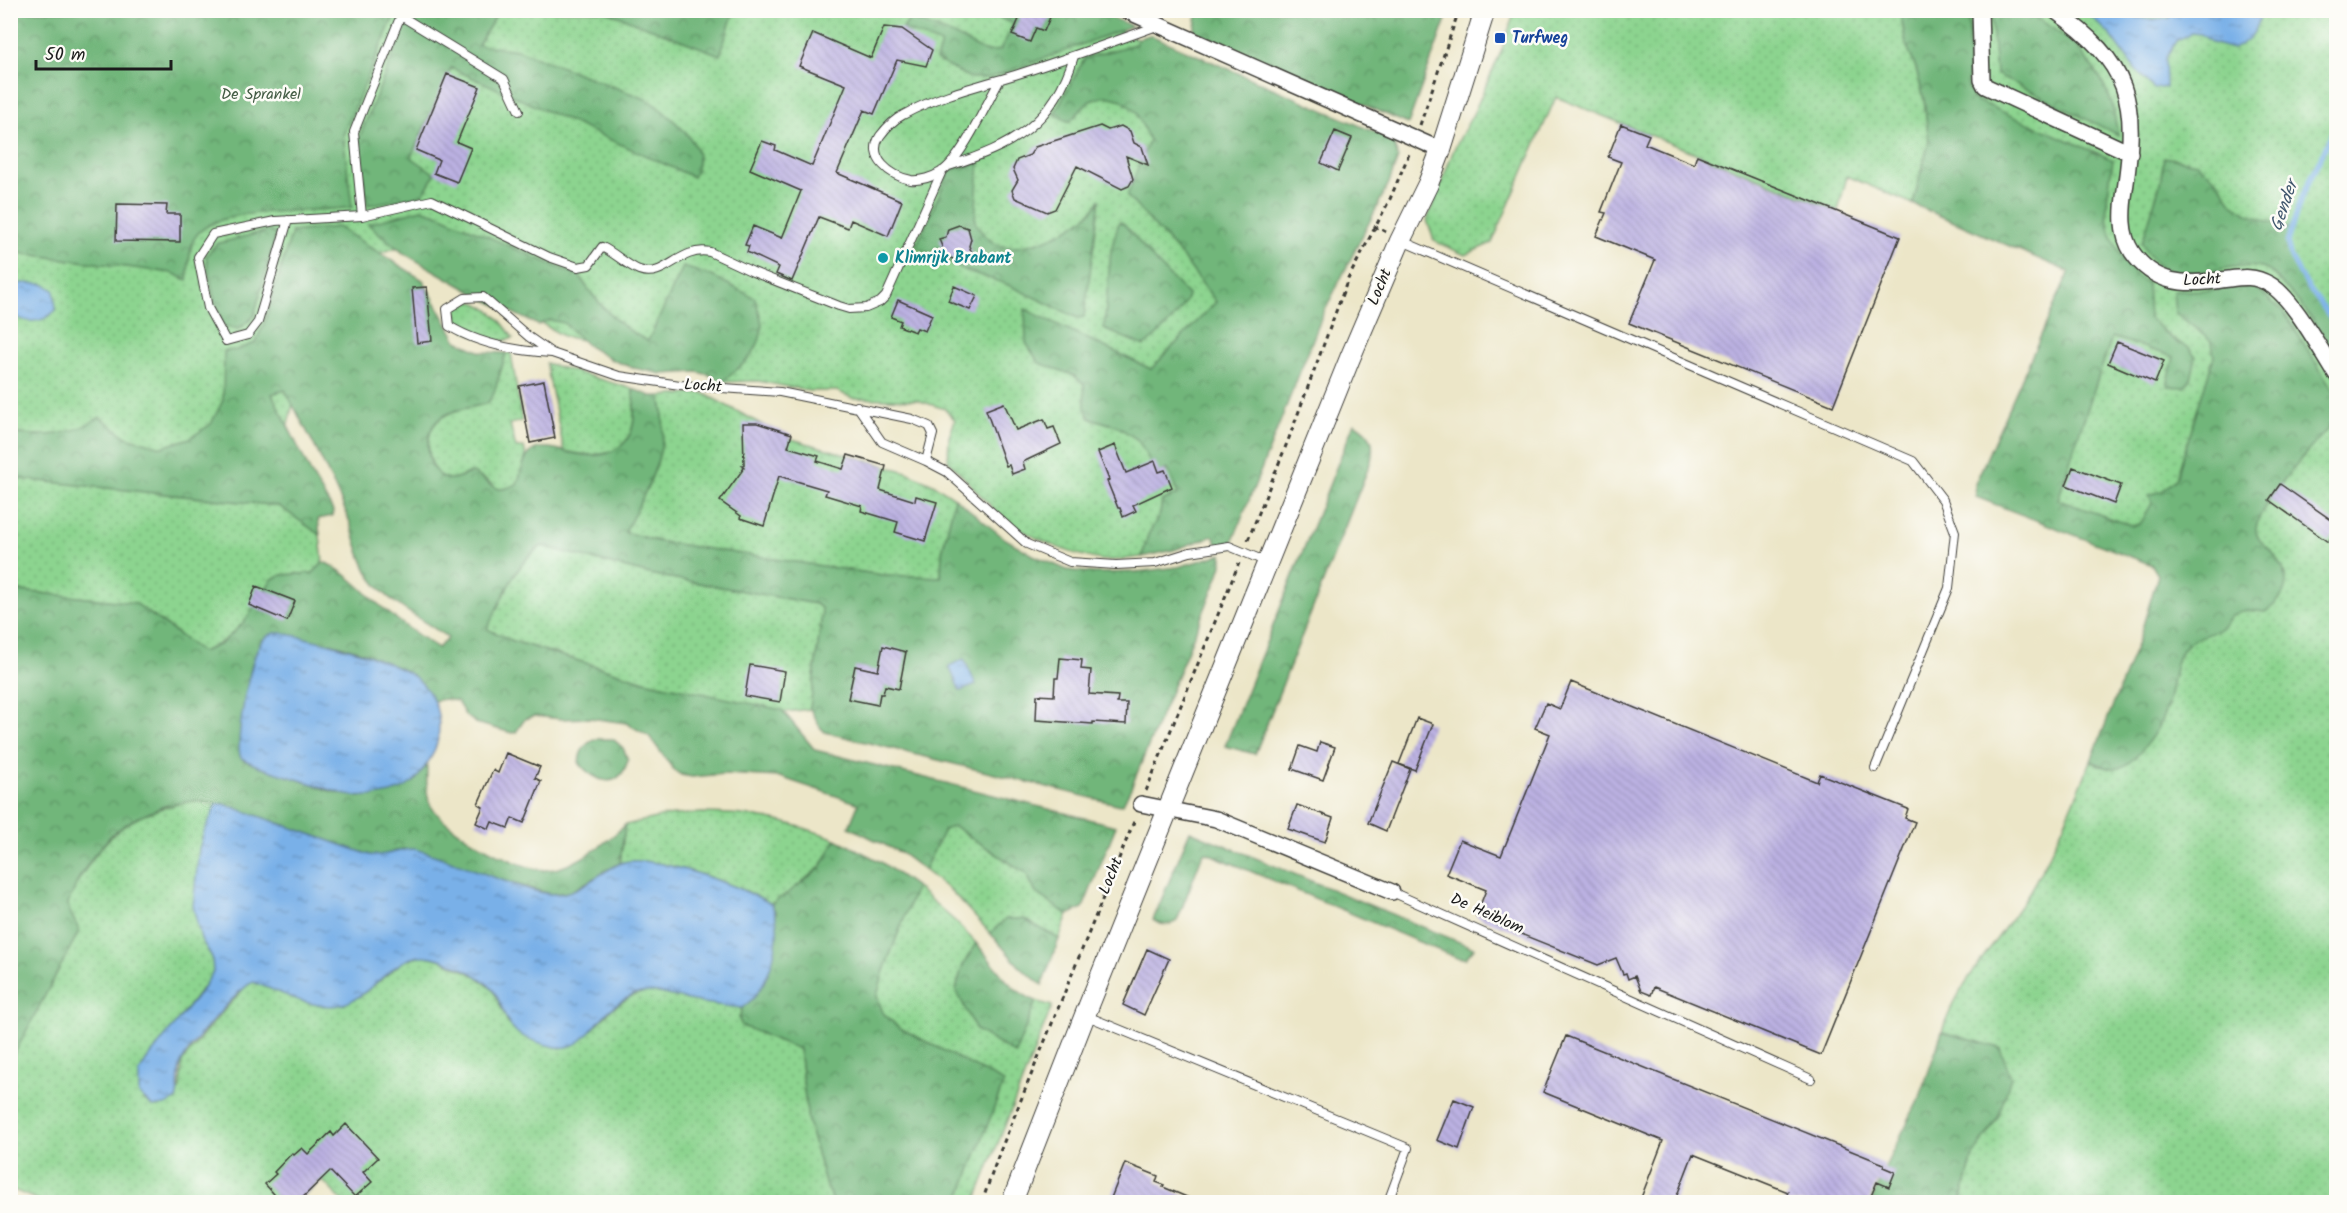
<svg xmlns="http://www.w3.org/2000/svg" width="2347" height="1213" font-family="Kalam,sans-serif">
  <defs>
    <pattern id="grass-dots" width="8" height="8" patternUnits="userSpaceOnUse" patternTransform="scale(1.5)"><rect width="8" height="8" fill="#8cd48f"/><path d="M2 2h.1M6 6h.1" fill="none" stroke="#78b57b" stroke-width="1.8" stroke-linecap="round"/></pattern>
    <pattern id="forest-crowns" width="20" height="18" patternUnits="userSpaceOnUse" patternTransform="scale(1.5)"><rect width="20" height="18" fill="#71b67a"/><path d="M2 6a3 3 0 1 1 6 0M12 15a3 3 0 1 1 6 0" fill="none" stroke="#5c9363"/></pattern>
    <pattern id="water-ripples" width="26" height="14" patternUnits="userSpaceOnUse" patternTransform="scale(1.5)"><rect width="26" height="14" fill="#79b0e8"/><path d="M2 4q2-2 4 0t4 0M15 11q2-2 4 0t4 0" fill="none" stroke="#628ebb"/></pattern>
    <pattern id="building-back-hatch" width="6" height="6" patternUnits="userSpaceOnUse" patternTransform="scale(1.5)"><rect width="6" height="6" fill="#bbb1e2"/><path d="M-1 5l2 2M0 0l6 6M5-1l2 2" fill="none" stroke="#a098c1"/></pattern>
  </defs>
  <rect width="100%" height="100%" fill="#fdfcf7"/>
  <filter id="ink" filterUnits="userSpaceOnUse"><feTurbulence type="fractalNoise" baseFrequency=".0167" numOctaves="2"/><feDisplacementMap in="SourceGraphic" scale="12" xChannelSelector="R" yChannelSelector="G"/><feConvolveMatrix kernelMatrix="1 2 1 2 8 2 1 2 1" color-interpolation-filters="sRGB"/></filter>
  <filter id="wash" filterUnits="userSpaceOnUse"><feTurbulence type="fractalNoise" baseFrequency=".008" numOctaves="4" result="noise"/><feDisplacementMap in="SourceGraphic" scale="24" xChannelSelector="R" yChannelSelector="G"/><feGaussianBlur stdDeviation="1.35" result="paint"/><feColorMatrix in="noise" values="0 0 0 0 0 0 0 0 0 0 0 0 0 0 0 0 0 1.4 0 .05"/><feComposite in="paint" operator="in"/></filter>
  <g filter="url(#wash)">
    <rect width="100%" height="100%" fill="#ece6c8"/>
    <path fill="url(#grass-dots)" stroke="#547856" stroke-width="1.5" d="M1907 10 2336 11V1202H1961L1973 1156 1998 1117 2000 1048 1942 1032C1959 978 2003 937 2031 889 2055 848 2073 804 2091 761L2095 762 2144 644 2161 575 2154 565 1979 495 2073 271 1936 142Z
      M11 11H1076L1154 46 1352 215 1090 418 1117 426 1138 440 1157 474 1168 469 1178 494 1162 501 1160 514 1148 535 1142 557C1130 558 1113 562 1101 560 1069 554 1029 538 1003 517 983 501 967 479 948 461L949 437 955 420 945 409 917 400 852 398 837 391H809L758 381 722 382 743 364 680 361 563 336 407 244 324 272 269 505 279 506 320 535 323 563 313 573 282 575C259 602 237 641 201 652L173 630 135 603 11 590Z
      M1515 11H1900L1906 44 1916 68 1924 99 1929 142 1913 204 1847 176 1838 211 1556 97 1492 243 1465 255 1434 241 1427 220 1454 149 1475 110 1501 52Z
      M471 301C491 307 502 321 513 338 494 347 447 333 458 306Z
      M506 353H511L522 421 510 424 516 448 524 447 526 456 517 485C494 495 500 487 482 478 478 476 472 475 468 473 463 475 455 480 450 479 428 477 423 438 435 424 448 408 470 409 488 403L494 393Z
      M546 363 633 389C633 398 635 409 634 418 630 459 595 458 564 451Z
      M703 393 785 437 907 472 933 484 955 498 942 552 941 577 882 575 670 544 624 532C647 489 673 447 660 396Z
      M542 546 654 575 816 604 821 608 822 613 810 709 785 712 648 682 513 641 486 629C500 604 516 560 542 546Z
      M193 801 217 804 213 810 201 939 212 957 214 972 139 1073 144 1100 157 1107 180 1089 182 1062 204 1033 247 985 253 982 305 1002 359 997 404 961 424 955 442 960 476 976 493 990 508 1023 515 1031 529 1039 561 1048 593 1029 612 1009 630 997 644 992H656L693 1001 742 1008 739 1019 742 1026 799 1049 808 1121 827 1189 834 1202H343L322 1180 302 1198 305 1202H273L271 1201 270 1202H43L11 1189 10 1060 78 933C79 923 67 914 68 903 70 893 79 879 85 870 113 825 142 810 193 801Z
      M702 813C754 813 787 821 836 839L821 866 792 890 771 904C741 885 654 854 620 863L625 825 664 816Z
      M953 825 1027 874 1036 893 1068 915 1059 939 1024 919H1006L990 933 952 892 924 870 944 830Z
      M916 887 956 922 976 943 962 967 1015 1054 1036 1001 1052 1006 975 1202H958L1003 1082 898 1027 883 1013 876 996 884 970Z"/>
    <path fill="url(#forest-crowns)" stroke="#46694b" stroke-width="1.5" d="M1900 10 1969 11 1968 86 1973 99 2113 160C2111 177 2105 199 2107 216 2109 239 2127 273 2147 283L2149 318 2176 342 2189 347 2196 357 2191 379 2185 387 2167 386 2174 357 2112 337 2074 448 2058 500 2133 526 2141 523 2152 503 2149 495 2162 491 2176 479 2214 356 2212 342 2175 312 2173 291 2211 290 2252 285 2284 312 2336 395V420C2318 440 2256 505 2256 530 2256 540 2266 545 2272 552 2292 575 2291 595 2265 612 2253 611 2240 607 2230 618 2228 621 2225 626 2221 628 2210 636 2194 635 2184 647 2171 664 2174 690 2166 709 2159 729 2135 768 2113 769 2106 769 2097 763 2091 761L2139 639 2158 575 2152 565 1976 497 1975 484 2069 272 1913 204 1929 142 1924 99 1916 68 1906 44Z
      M11 11H396L343 135 352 207C316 214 213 203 194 239 189 247 189 270 187 280L172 273 11 252Z
      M411 11H499L478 45 518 50 648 100C664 111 698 138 698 158 699 165 696 171 693 177L451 68 411 157 435 174 424 193 417 196 368 205 357 143Z
      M605 11H734L720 55Z
      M991 11H1096L1132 26 990 78H970L936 60 941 44 903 29 910 18 951 34 986 52 1000 50 1014 24 990 14Z
      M1198 11V10L1449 11 1408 124 1194 31Z
      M1991 11H2019L2030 13 2076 45 2101 79 2112 103 2118 135 1996 74Z
      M1150 35 1393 140 1398 158 1389 183 1323 314 1232 543 1218 546 1213 536 1174 550 1142 557 1148 535 1160 514 1162 501 1178 494 1168 469 1157 474 1138 440 1117 426 1090 418 1085 408 1084 384 1073 375 1039 363 1026 343 1025 309 1151 369 1216 302 1180 254 1127 196 1149 140 1136 112 1122 100 1106 96 1090 101 1069 122 1054 114 1085 58 1135 44 1139 38Z
      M2164 157 2197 163 2218 181 2232 203 2249 214 2290 229 2287 242 2291 258 2303 280 2336 325V355C2319 329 2303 304 2280 282 2277 278 2272 272 2267 270 2226 253 2170 303 2142 243L2160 184Z
      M979 163 975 222C980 231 989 241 998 245 1026 255 1089 225 1100 199L1084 317 1078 318 1006 284 964 270 916 247 950 170Z
      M421 209 437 214 566 271 578 274C596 302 617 326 648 341L683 267 712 276 755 298C757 307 762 318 762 326 761 353 741 366 722 382L710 375 697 372 662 374 634 368 612 360 588 346 564 323 550 320 538 325 484 299 403 253 368 224Z
      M1119 222 1123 223 1155 261 1188 295C1184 311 1157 336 1144 346L1104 329 1111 250Z
      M338 227 423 280 457 341 481 352 506 353 494 393 488 403C470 409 450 408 436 422 422 437 427 479 451 479 458 479 466 473 473 473 494 484 492 496 517 484 522 473 523 454 536 449 546 445 562 451 572 453 602 460 632 452 634 417 635 408 633 398 633 389L651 396H660C673 447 647 489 625 532L656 541 882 575 941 577 942 552 955 498 1004 538 1033 555 1067 570 1094 573 1136 572 1178 567 1222 554V565L1218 577 1131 788 1123 804 1120 805 825 732 820 727 810 709 822 613 821 608 816 604 654 575 542 546C516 560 500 604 487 629L513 641 648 682 782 710 815 750 1116 826 1083 908 1068 915 1036 893 1027 874 954 826 944 830 924 870 901 853 849 827 858 805 857 803 780 777 724 774 692 777 681 775 673 769 649 736 626 723 590 718 561 719 534 716 525 719 516 732 512 733 476 723 465 715 457 701 445 699 433 701 426 689 413 676 404 670 359 651 330 643 253 661 240 732 243 760 330 791 359 797 389 793 405 786 414 782 427 765C427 777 425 795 431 806 444 829 520 871 546 870 573 869 606 843 625 825L620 863 570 892 551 894 494 878 430 854 402 849 381 856 370 855 224 804 193 801 164 806 131 821 112 834 92 858 79 878 68 903 69 910 79 930 78 933 11 1060V590L135 603 202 652 221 644 244 622 272 579 282 575 313 573 323 563H326C347 573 361 588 377 603 396 620 417 635 438 648L448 638C423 619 391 606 372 579 358 558 355 532 345 510 328 469 306 430 285 390L272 394 313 477 333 511 332 516 318 519 320 535 279 506 11 478V433C45 437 70 437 100 417L126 437 162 447 190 438 211 424 223 400 224 351 237 350 255 343 264 324 292 232Z
      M267 231 276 234 254 316 239 329 223 326 213 295 206 256 216 244Z
      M1354 423C1372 434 1375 441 1371 461L1255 754 1225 746Z
      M597 739H613L623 748 628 760C619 792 595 782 579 763 580 750 585 743 597 739Z
      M1190 831 1474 948 1466 958H1457L1205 852 1202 856 1177 921C1168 927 1161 925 1153 920Z
      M836 839 881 862 916 887 884 970 877 996 883 1013 898 1027 1004 1082 958 1202H834L827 1189 808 1121 799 1049 742 1026 739 1019 742 1008 756 995 767 973 776 913 771 904 792 890 821 867Z
      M1006 919H1024L1059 939 1042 985 1021 968 990 933Z
      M976 943C998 967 1005 988 1036 1001L1015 1054 976 1030 956 990 962 967Z
      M1942 1032 2000 1048 2011 1077 1998 1117 1973 1156 1961 1202H1871L1886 1165 1920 1097Z"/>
    <path fill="url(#water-ripples)" stroke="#4a6682" stroke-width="1.5" d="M2085 11C2094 10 2114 7 2123 11 2139 19 2152 22 2169 18L2173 11H2261C2258 31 2251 40 2233 49L2212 43 2201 34 2191 33 2176 41 2165 59 2166 87 2154 89 2135 69 2110 34Z
      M22 283 43 284 54 290 56 310C43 323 28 325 12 314L11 287Z
      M274 633H282C319 641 353 648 388 663 397 668 408 671 416 678 444 702 446 740 424 768 421 773 417 779 413 782 396 796 367 798 347 795L262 768 241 758C234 743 250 660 260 644 264 638 267 636 274 633Z
      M964 659 976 685 960 691 949 666Z
      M217 804H224L238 809 370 855C386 857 398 849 414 849 448 858 480 873 513 884 526 888 540 894 553 894 578 895 597 874 619 864 645 850 745 888 771 904 785 929 773 972 756 995 753 1000 746 1004 742 1008 725 1006 709 1004 693 1001 672 997 651 987 631 996 620 1001 609 1010 602 1018 587 1035 576 1053 551 1046 539 1043 522 1038 514 1030 503 1019 502 1002 493 990 482 975 443 957 425 956 391 954 368 1006 331 1006 303 1006 278 991 253 982 239 988 187 1048 181 1063 177 1075 180 1088 176 1100L165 1105 153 1107 139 1094V1073L146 1061 201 991 213 972 212 957 201 939 193 906 199 849 204 832Z"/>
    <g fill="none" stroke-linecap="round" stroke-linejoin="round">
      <path stroke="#79b0e8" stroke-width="5" d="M2336 125 2301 199 2287 242 2291 258 2303 280 2336 325"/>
    </g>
    <g id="blocks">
      <path fill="url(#building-back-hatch)" d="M1023 10H1040L1051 15 1044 31 1036 28 1030 42 1012 35Z
        M884 27 902 29 932 50 926 66 897 60 874 114 864 110 837 173 902 201 888 236 851 220 848 228 819 217 792 281 776 274 779 267 747 252 749 246 745 245 753 226 782 238 801 191 750 169 762 141 776 146 775 150 812 166 846 85 799 66 813 33 871 58Z
        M447 74 480 87 457 142 471 148 457 182 434 173 439 160 416 150Z
        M1621 124 1649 135 1645 144 1694 164 1697 155 1900 237 1833 406 1629 323 1655 260 1596 236 1606 213 1601 212 1621 162 1608 157Z
        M1100 126 1108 130 1121 126 1130 131 1134 143 1142 147 1148 165 1126 156 1133 179 1129 186 1122 189 1077 166 1055 209 1047 212 1015 198 1012 190 1018 180 1013 169 1017 160 1030 155 1035 147Z
        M1335 131 1352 138 1338 171 1321 163Z
        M117 204 167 205 166 214H180V242L116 241Z
        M959 225 968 228 971 239 969 246 972 253 957 260 946 257 939 239 946 237 948 229Z
        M954 286 977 296 970 310 948 301Z
        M427 287 432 341 417 343 412 288Z
        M898 300 932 315 925 331 917 328 915 332 899 326 901 321 891 317Z
        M2117 342 2164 361 2155 383 2108 363Z
        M544 381 555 438 530 443 519 386Z
        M1004 403 1016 430 1044 419 1048 429 1054 427 1061 444 1023 462 1025 469 1012 474 1009 465 1006 466 986 410Z
        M743 423H757L792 434 788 447 819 456 817 461 843 469 848 455 886 466 880 490 915 501 916 496 937 502 925 541 895 532 898 522 861 511 862 506 825 495 827 490 779 476 764 526 740 518 741 516 720 501 744 468 742 465H744Z
        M1115 445 1126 473 1155 461 1159 472 1165 470 1172 487 1133 505 1136 511 1123 517 1120 508H1118L1107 481 1109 480 1098 452Z
        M2073 467 2121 485 2114 504 2066 485Z
        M2280 484 2337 524V530L2328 542 2269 500Z
        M256 586 295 601 287 621 249 605Z
        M883 646 906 652 899 689 885 686 883 694H880L878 705 848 699 855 666 878 671Z
        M1060 658 1082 660 1081 669 1091 670 1089 694 1118 696 1117 703H1127L1126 724 1093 722V724L1036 720 1037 695 1054 696 1055 678H1058Z
        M750 665 785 671 780 702 745 696Z
        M1571 682 1817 782 1820 774 1908 809 1905 818 1915 822 1821 1055 1654 987 1651 995 1641 991 1635 976 1628 979 1626 973 1623 974 1616 958 1598 965 1476 916 1486 890 1446 874 1460 840 1501 856 1550 734 1535 728 1546 703 1560 709Z
        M1417 718 1433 724 1415 770 1399 764Z
        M1320 742 1335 747 1323 780 1292 769 1300 746 1317 752Z
        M506 753 540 767 535 778 541 781 524 823 512 818 508 828 492 822 489 829 476 823 483 807 478 804 493 770 498 773Z
        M1393 762 1410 769 1386 831 1368 823Z
        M1297 805 1333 818 1325 842 1288 829Z
        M1147 949 1169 959 1144 1015 1123 1005Z
        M1566 1036 1884 1164 1883 1167 1895 1172 1889 1187 1877 1182 1868 1203H1784L1788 1192 1693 1154 1674 1203H1639L1663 1141 1543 1092Z
        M1454 1099 1474 1107 1459 1149 1437 1140Z
        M346 1124 378 1158 363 1172 372 1182 355 1197 330 1171 297 1203H282L265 1184 276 1174 274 1172 292 1153 294 1155 302 1148 308 1154 331 1132 334 1136Z
        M1125 1163 1158 1176 1156 1182 1164 1185 1163 1187 1201 1203H1109Z"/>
    </g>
  </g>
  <g filter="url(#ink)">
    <use href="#blocks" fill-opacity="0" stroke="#3b3a36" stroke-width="1.5"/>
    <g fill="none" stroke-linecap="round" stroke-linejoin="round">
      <g stroke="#3b3a36" stroke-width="10">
        <path id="service" d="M403 10 354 132 362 216 432 200 549 257 578 267 589 265 602 247C615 253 626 265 639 270 665 280 679 246 710 252L753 272 839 306 849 309 866 308 880 302 886 296 942 171
          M401 16 504 79 519 111
          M1000 80C987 102 962 159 941 172 933 177 920 181 911 180 891 176 866 158 880 136 886 128 893 120 903 115 937 96 978 86 1015 75 1063 60 1110 43 1157 26
          M949 166C1012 146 1054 124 1074 56
          M288 220 258 322 248 335 226 341 208 308 198 257 213 234 275 221 362 216
          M1402 241 1913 461 1943 500 1955 532 1949 588 1875 768
          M552 353C516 351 480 345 449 326L447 309 465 298 483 297 529 337 552 353 619 376 680 385 780 392 912 419 929 426 933 434 926 461 947 472 1027 544 1070 562 1116 565 1155 563 1190 552 1229 546 1267 562
          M857 406 882 442 926 461
          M1392 892 1811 1079
          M1087 1016 1408 1148 1388 1202"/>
      </g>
      <g stroke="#3b3a36" stroke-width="18">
        <path id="minor" d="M1125 10 1441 150
          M1980 10 1982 80 1985 86 2130 153
          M2054 10C2131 65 2138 100 2125 190 2122 210 2120 234 2132 252 2154 284 2185 286 2221 280 2239 278 2252 274 2269 284 2292 296 2321 351 2336 374
          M1141 804 1216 819 1392 892"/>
      </g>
      <g stroke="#3b3a36" stroke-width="22">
        <path id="tertiary" d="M1012 1202 1085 1015 1350 358 1400 241 1428 184 1441 150 1485 10"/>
      </g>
      <path stroke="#3b3a36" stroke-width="3" stroke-dasharray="4.5 4.5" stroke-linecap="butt" d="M1420 125 1459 10
        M1374 226 1386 232
        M1248 540 1289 438 1348 279 1390 199 1409 154
        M1146 791 1239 563
        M982 1202 999 1154 1135 819"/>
      <use href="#service" stroke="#fff" stroke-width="8"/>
      <use href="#minor" stroke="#fff" stroke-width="15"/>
      <use href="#tertiary" stroke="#fff" stroke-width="20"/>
    </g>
  </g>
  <rect fill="#1a4fb4" stroke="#fdfcf7" stroke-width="2" x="1494" y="32" width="12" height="12" rx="3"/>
  <circle fill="#0f9aa8" stroke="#fdfcf7" stroke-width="2" cx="883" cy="258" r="6"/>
  <g text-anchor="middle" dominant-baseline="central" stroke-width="5" stroke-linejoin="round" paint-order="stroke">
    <g font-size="16" font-weight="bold" fill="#164399" stroke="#fdfcf7" text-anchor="start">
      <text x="1512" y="38">Turfweg</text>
    </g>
    <g font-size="16" fill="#435c44" stroke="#fdfcf7">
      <text x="261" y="94">De Sprankel</text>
    </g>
    <g font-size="16" font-weight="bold" fill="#0d838f" stroke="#fdfcf7" text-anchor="start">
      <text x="895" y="258">Klimrijk Brabant</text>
    </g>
    <g font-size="16" fill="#1c1c1c" stroke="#fdfcf7">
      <text transform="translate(2202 280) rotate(-3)">Locht</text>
      <text transform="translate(1380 287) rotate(-67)">Locht</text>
      <text transform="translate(703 386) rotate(4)">Locht</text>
      <text transform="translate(1111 876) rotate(-68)">Locht</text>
      <text transform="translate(1487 914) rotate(24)">De Heiblom</text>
    </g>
    <g font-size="18" font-style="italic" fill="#41576e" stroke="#fdfcf7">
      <text transform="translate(2285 206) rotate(-71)">Gender</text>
    </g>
  </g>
  <rect width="2347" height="1213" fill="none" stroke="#fdfcf7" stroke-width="36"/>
  <path d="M36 60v9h135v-9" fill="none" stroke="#1c1c1c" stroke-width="3"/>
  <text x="45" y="60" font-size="18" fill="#1c1c1c" stroke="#fdfcf7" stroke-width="4.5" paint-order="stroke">50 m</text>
</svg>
